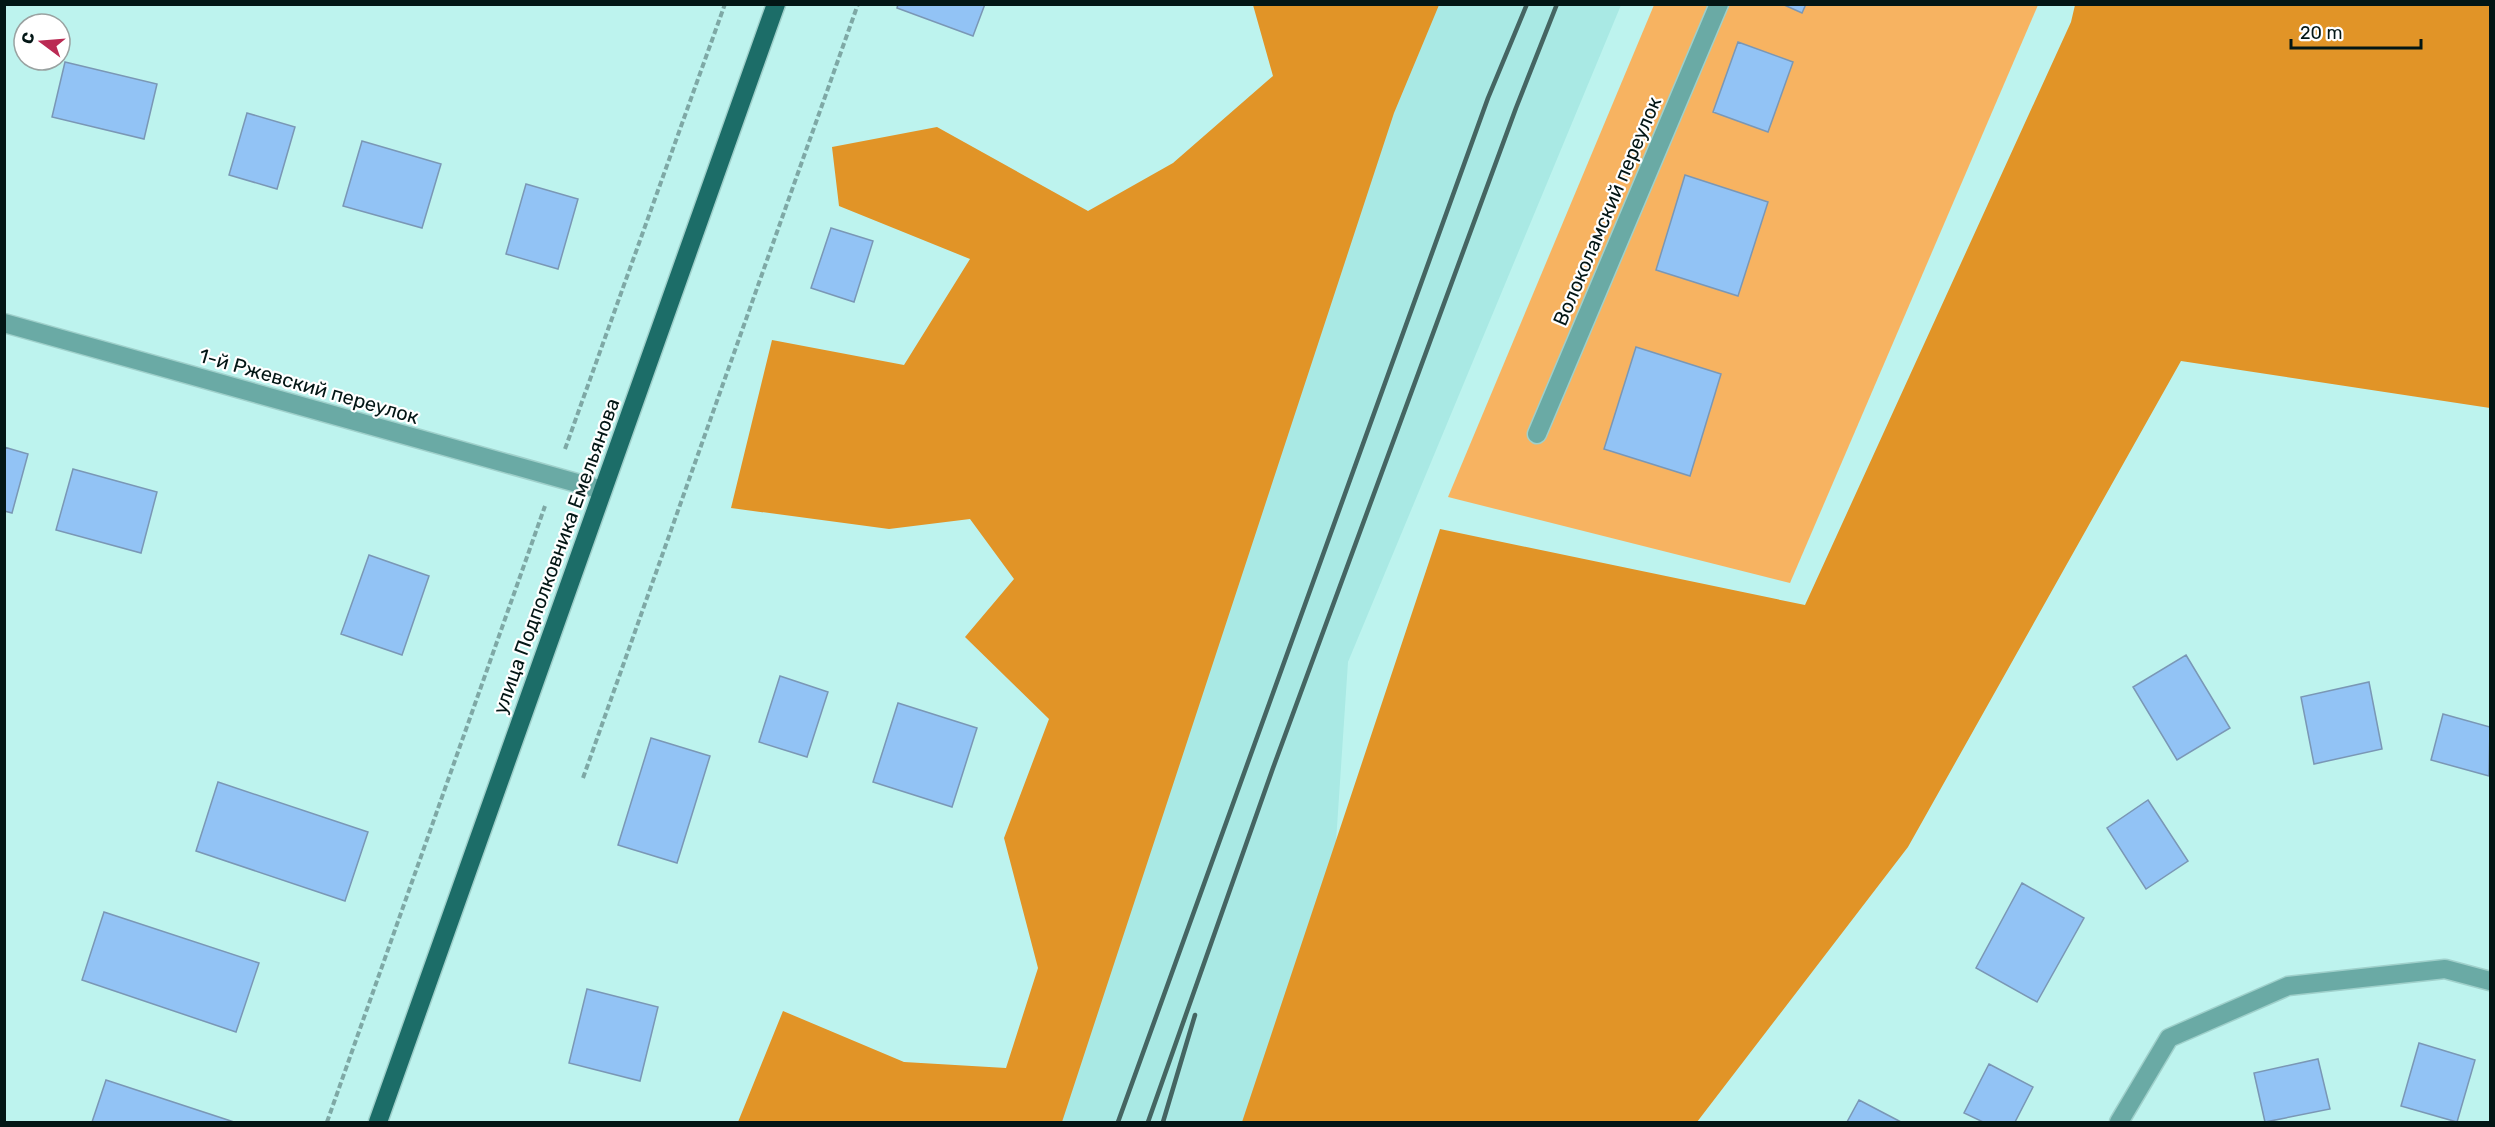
<svg xmlns="http://www.w3.org/2000/svg" width="2495" height="1127" font-family="Rubik,sans-serif">
  <rect width="100%" height="100%" fill="#bdf3ee"/>
  <path fill="#a9e9e4" d="M1423 5H1621L1348 662 1334 872 1289 1122H1047Z"/>
  <path fill="#f7b361" d="M1654 5H2038L1790 583 1448 497Z"/>
  <path fill="#e19427" d="M1253 5H1439L1394 113 1062 1122H738L783 1011 904 1062 1006 1068 1038 968 1004 838 1049 719 965 637 1014 579 970 519 889 529 731 508 772 340 904 365 970 259 839 206 832 147 937 127 1088 211 1173 163 1273 76Z
    M2075 5H2490V408L2181 361 1908 847 1697 1122H1242L1440 529 1805 605 2071 22Z"/>
  <path fill="#92c3f5" stroke="#7a97b5" stroke-width="1.5" d="M898 4H985L973 36 897 8Z
    M1782 4H1806L1802 13Z
    M1738 42 1793 62 1768 132 1713 112Z
    M65 62 157 84 144 139 52 117Z
    M247 113 295 127 277 189 229 175Z
    M362 141 441 164 422 228 343 206Z
    M1685 175 1768 202 1738 296 1656 270Z
    M526 184 578 199 558 269 506 254Z
    M831 228 873 241 854 302 811 288Z
    M1636 347 1721 374 1690 476 1604 449Z
    M4 447 28 454 12 513 4 511Z
    M73 469 157 492 141 553 56 530Z
    M369 555 429 576 402 655 341 634Z
    M2186 655 2230 728 2177 760 2133 687Z
    M780 676 828 692 807 757 759 742Z
    M2369 682 2382 749 2314 764 2301 697Z
    M898 703 977 728 952 807 873 782Z
    M2443 714 2490 727 2489 776 2431 760Z
    M651 738 710 756 677 863 618 845Z
    M218 782 368 832 345 901 196 851Z
    M2148 800 2188 861 2146 889 2107 828Z
    M2022 883 2084 918 2037 1002 1976 968Z
    M104 912 259 963 236 1032 82 980Z
    M587 989 658 1007 640 1081 569 1063Z
    M2419 1043 2475 1060 2457 1122 2401 1106Z
    M2318 1059 2330 1109 2265 1122 2254 1073Z
    M1989 1064 2033 1087 2015 1122H1983L1964 1113Z
    M106 1080 234 1122H92Z
    M1859 1100 1901 1122H1847Z"/>
  <g fill="none" stroke-linecap="round" stroke-linejoin="round">
    <g stroke="#9fd0cb" stroke-width="21">
      <path id="minor" d="M4 323 602 490
        M1537 434 1719 4
        M2119 1122 2169 1038 2288 986 2445 969 2490 981"/>
    </g>
    <g stroke="#9fd0cb" stroke-width="21">
      <path id="primary" d="M378 1122C510 750 645 378 776 4"/>
    </g>
    <path stroke="#7ea8a5" stroke-width="4" stroke-dasharray="6 3" stroke-linecap="butt" d="M565 449 725 4
      M583 778 858 4
      M327 1122 545 506"/>
    <use href="#minor" stroke="#6aaaa5" stroke-width="18"/>
    <use href="#primary" stroke="#1c6d68" stroke-width="18"/>
    <path stroke="#456562" stroke-width="4.5" d="M1118 1122 1488 98 1527 4
      M1148 1122 1273 768 1516 108 1557 4
      M1163 1122 1195 1015"/>
  </g>
  <g text-anchor="middle" dominant-baseline="central" stroke-width="4.5" stroke-linejoin="round" paint-order="stroke">
    <g font-size="20" fill="#031615" stroke="#fff">
      <text transform="translate(1607 211) rotate(-67)">Волоколамский переулок</text>
      <text transform="translate(309 386) rotate(16)">1-й Ржевский переулок</text>
      <text transform="translate(556 556) rotate(-70)">улица Подполковника Емельянова</text>
    </g>
  </g>
  <rect width="2495" height="1127" fill="none" stroke="#031615" stroke-width="12"/>
  <g transform="translate(42 42) rotate(286)"><circle r="28" fill="#ffffff" stroke="#9aa2a1" stroke-width="1.5"/>
  <path d="M0-4.5L10 22L0 15L-10 22Z" fill="#ba2a53"/>
  <text y="-9" font-size="16" font-weight="bold" text-anchor="middle" fill="#031615">С</text>
  </g>
  <path d="M2291 39v9h130v-9" fill="none" stroke="#031615" stroke-width="3"/>
  <text x="2300" y="39" font-size="18" fill="#031615" stroke="#ffffff" stroke-width="4.5" paint-order="stroke">20 m</text>
</svg>
